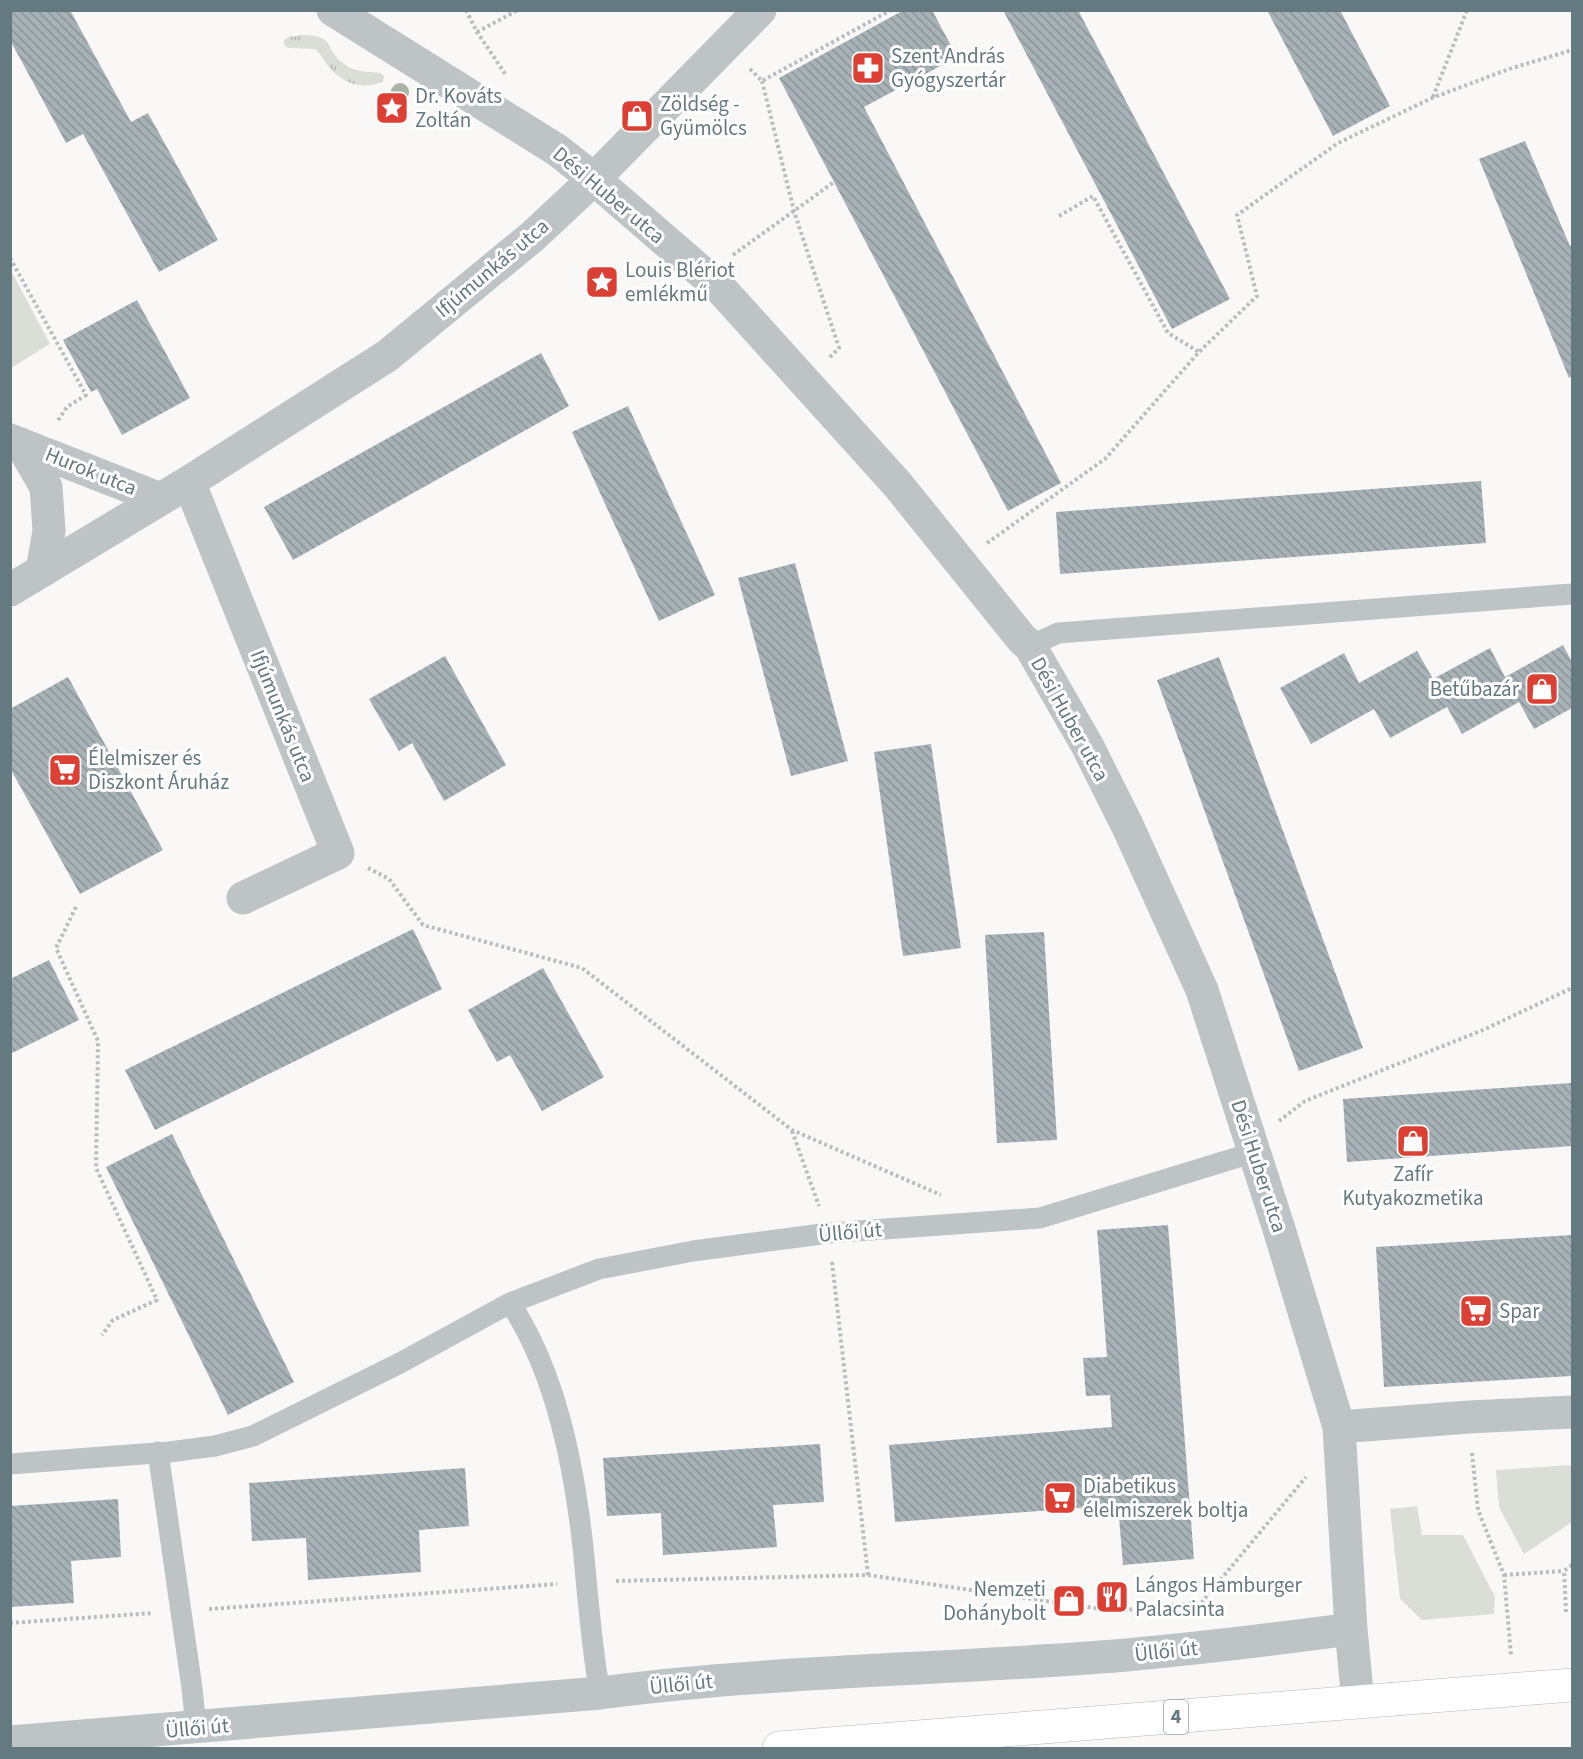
<svg xmlns="http://www.w3.org/2000/svg" width="1583" height="1759" font-family="'Source Sans 3',sans-serif">
  <defs>
    <pattern id="grass-tufts" width="24" height="20" patternUnits="userSpaceOnUse" patternTransform="scale(1.5)"><rect width="24" height="20" fill="#daded6"/><path d="M3 7l-1-3M5 7V3M7 7l1-3M15 17l-1-3M17 17v-4M19 17l1-3" fill="none" stroke="#b4b9b3"/></pattern>
    <pattern id="building-back-hatch" width="6" height="6" patternUnits="userSpaceOnUse" patternTransform="scale(1.5)"><rect width="6" height="6" fill="#a7b2b6"/><path d="M-1 5l2 2M0 0l6 6M5-1l2 2" fill="none" stroke="#8c9699"/></pattern>
  </defs>
  <rect width="100%" height="100%" fill="#f9f8f7"/>
  <path fill="url(#grass-tufts)" d="M303 35C336 35 324 49 344 64 356 73 367 71 381 73L384 76 383 81C365 91 343 84 330 68 324 62 322 54 315 49L288 48 284 45V40L288 37Z"/>
  <path fill="#daded6" d="M11 274H13L50 344 11 368Z
    M1572 1465V1522L1524 1554 1499 1507 1496 1470Z
    M1417 1506 1422 1535H1463L1495 1597 1494 1614 1422 1620 1400 1599 1390 1509Z"/>
  <path fill="url(#building-back-hatch)" d="M10 10H70L131 122 148 113 218 240 159 272 83 134 66 143 10 40Z
    M904 10H932L957 57 864 107 1061 483 1008 511 779 78Z
    M1003 10H1078L1230 299 1172 329Z
    M1267 10H1340L1390 106 1333 136Z
    M1525 141 1570 246 1572 245V376L1569 378 1479 159Z
    M137 300 190 398 122 435 97 389 91 392 63 340Z
    M541 353 569 406 293 560 264 507Z
    M628 406 715 595 659 621 572 432Z
    M1481 481 1486 543 1060 574 1056 512Z
    M795 563 848 761 791 776 738 578Z
    M1563 645 1572 662V708L1534 729 1519 702 1462 734 1447 707 1390 738 1374 709 1311 744 1280 688 1344 653 1359 683 1417 651 1433 679 1490 648 1505 677Z
    M445 656 506 765 444 801 412 743 399 751 369 699Z
    M1219 657 1363 1048 1299 1071 1157 680Z
    M68 677 163 850 80 894 10 768V709Z
    M931 744 961 948 903 956 874 752Z
    M413 929 442 989 155 1130 125 1070Z
    M1044 932 1057 1140 997 1143 985 935Z
    M49 960 79 1020 10 1054V979Z
    M543 968 604 1077 542 1111 510 1055 497 1062 468 1010Z
    M1572 1083V1146L1347 1162 1343 1099Z
    M172 1134 294 1382 228 1415 106 1167Z
    M1168 1225 1194 1559 1123 1565 1118 1505 895 1522 889 1445 1112 1427 1110 1395 1086 1396 1083 1358 1107 1357 1097 1230Z
    M1572 1235V1376L1384 1387 1376 1247Z
    M820 1444 824 1502 773 1505 777 1547 663 1555 661 1513 607 1516 603 1458Z
    M465 1468 469 1526 419 1530 421 1572 308 1580 306 1538 252 1541 249 1483Z
    M118 1499 121 1557 71 1561 74 1603 10 1607V1506Z"/>
  <g fill="none" stroke-linecap="round" stroke-linejoin="round">
    <g stroke="#b4babd" stroke-width="34">
      <path id="primary" d="M779 1748 1572 1685"/>
    </g>
    <path stroke="#b9bdbf" stroke-width="4" stroke-dasharray="3 3" stroke-linecap="butt" d="M466 10 477 32 506 75
      M477 32 518 10
      M750 69 762 81 891 10
      M762 81 794 211 839 348 828 359
      M1433 97 1467 10
      M1059 216 1093 196 1168 333 1199 352
      M733 255 834 182
      M10 258 86 395 67 407 57 422
      M987 543 1105 459 1199 352 1257 296 1237 215 1338 143 1432 98 1509 69 1572 50
      M368 868 389 879 423 925 582 968 792 1130 941 1195
      M76 907 56 948 98 1041 96 1168 157 1300 113 1320 102 1335
      M1279 1121 1305 1101 1483 1030 1572 988
      M792 1131 819 1206
      M832 1262 868 1575
      M1472 1453 1478 1510 1504 1575 1511 1655
      M1504 1575 1564 1571
      M616 1581 868 1575 1115 1611 1202 1602 1306 1477
      M209 1609 557 1584
      M1566 1612 1564 1571 1572 1565
      M10 1623 153 1613"/>
    <path stroke="#bec4c6" stroke-width="21" d="M1030 646 1058 633 1572 594
      M510 1303C556 1372 574 1466 583 1547 588 1596 591 1645 600 1693
      M158 1452 192 1688 196 1728
      M10 1464 169 1452 215 1446 253 1436 400 1363 510 1303 599 1269 693 1251 829 1233 1040 1218 1255 1152"/>
    <path stroke="#bec4c6" stroke-width="33" d="M333 10 557 150 594 179 720 288 898 485 1022 639 1030 646 1087 745 1128 827 1202 990 1279 1229 1339 1427 1351 1629 1358 1702
      M10 440 161 499
      M21 444 46 487 49 531 42 571
      M189 482 338 853 243 898
      M10 590 189 482 387 356 533 236 594 179 760 10
      M1339 1427 1469 1417 1572 1412
      M10 1742 600 1693C775 1670 951 1670 1126 1655 1201 1648 1276 1639 1351 1629"/>
    <use href="#primary" stroke="#fff" stroke-width="33"/>
  </g>
  <circle fill="#abb2a6" cx="400" cy="92" r="9"/>
  <defs>
    <g id="pharmacy-square" transform="scale(1.725)"><rect x="-9" y="-9" width="18" height="18" rx="4" fill="#dc4034" stroke="#fff"/><path d="M-2-6h4v4h4v4h-4v4h-4v-4h-4v-4h4Z" fill="#fff"/></g>
    <g id="sight-square" transform="scale(1.725)"><rect x="-9" y="-9" width="18" height="18" rx="4" fill="#dc4034" stroke="#fff"/><path d="M0-6L1.8-2.2L6-1.7L2.9 1.2L3.7 5.4L0 3.3L-3.7 5.4L-2.9 1.2L-6-1.7L-1.8-2.2Z" fill="#fff"/></g>
    <g id="shop-square" transform="scale(1.725)"><rect x="-9" y="-9" width="18" height="18" rx="4" fill="#dc4034" stroke="#fff"/><path d="M-5-2.5h2.3a2.7 3.5 0 0 1 5.4 0H5L5.5 6h-11ZM-1.5-2.5h3a1.5 2.3 0 0 0-3 0Z" fill="#fff"/></g>
    <g id="supermarket-square" transform="scale(1.725)"><rect x="-9" y="-9" width="18" height="18" rx="4" fill="#dc4034" stroke="#fff"/><path d="M-6-5.5h2.5l.6 2H6L4.5 2H-2.5L-4.4-4H-6ZM-1.5 3.2a1.3 1.3 0 1 0 .1 0ZM3 3.2a1.3 1.3 0 1 0 .1 0Z" fill="#fff"/></g>
    <g id="restaurant-square" transform="scale(1.725)"><rect x="-9" y="-9" width="18" height="18" rx="4" fill="#dc4034" stroke="#fff"/><path d="M-5-6h1v4h1v-4h1v4h1v-4h1v5L-1.5 .5V6h-2V.5L-5-1ZM5-6V6H3V1.5H1.5Q1.5-4 5-6Z" fill="#fff"/></g>
  </defs>
  <g fill-rule="evenodd">
    <use href="#pharmacy-square" x="868" y="68"/>
    <use href="#sight-square" x="392" y="108"/>
    <use href="#shop-square" x="637" y="116"/>
    <use href="#sight-square" x="602" y="282"/>
    <use href="#shop-square" x="1542" y="689"/>
    <use href="#supermarket-square" x="65" y="770"/>
    <use href="#shop-square" x="1413" y="1141"/>
    <use href="#supermarket-square" x="1476" y="1311"/>
    <use href="#supermarket-square" x="1060" y="1498"/>
    <use href="#restaurant-square" x="1112" y="1597"/>
    <use href="#shop-square" x="1069" y="1601"/>
  </g>
  <g text-anchor="middle" dominant-baseline="central" stroke-width="6" stroke-linejoin="round" paint-order="stroke">
    <rect fill="#fff" stroke="#93a1a6" stroke-width="1.5" x="1164" y="1700" width="24" height="34" rx="4.5"/>
    <g font-size="20" font-weight="bold" fill="#657980">
      <text x="1176" y="1717">4</text>
    </g>
    <g font-size="21" fill="#657980" stroke="#fff" text-anchor="start">
      <text x="891" y="56">Szent András<tspan x="891" dy="24">Gyógyszertár</tspan></text>
      <text x="415" y="96">Dr. Kováts<tspan x="415" dy="24">Zoltán</tspan></text>
      <text x="660" y="104">Zöldség -<tspan x="660" dy="24">Gyümölcs</tspan></text>
      <text x="625" y="270">Louis Blériot<tspan x="625" dy="24">emlékmű</tspan></text>
      <text x="1519" y="689" text-anchor="end">Betűbazár</text>
      <text x="88" y="758">Élelmiszer és<tspan x="88" dy="24">Diszkont Áruház</tspan></text>
      <text x="1413" y="1174" text-anchor="middle">Zafír<tspan x="1413" dy="24">Kutyakozmetika</tspan></text>
      <text x="1499" y="1311">Spar</text>
      <text x="1083" y="1486">Diabetikus<tspan x="1083" dy="24">élelmiszerek boltja</tspan></text>
      <text x="1135" y="1585">Lángos Hamburger<tspan x="1135" dy="24">Palacsinta</tspan></text>
      <text x="1046" y="1589" text-anchor="end">Nemzeti<tspan x="1046" dy="24">Dohánybolt</tspan></text>
    </g>
    <g font-size="21" fill="#657980" stroke="#fff">
      <text transform="translate(609 195) rotate(40)">Dési Huber utca</text>
      <text transform="translate(492 268) rotate(-40)">Ifjúmunkás utca</text>
      <text transform="translate(91 471) rotate(22)">Hurok utca</text>
      <text transform="translate(283 716) rotate(68)">Ifjúmunkás utca</text>
      <text transform="translate(1070 719) rotate(61)">Dési Huber utca</text>
      <text transform="translate(1259 1166) rotate(72)">Dési Huber utca</text>
      <text transform="translate(850 1232) rotate(-5)">Üllői út</text>
      <text transform="translate(1166 1651) rotate(-6)">Üllői út</text>
      <text transform="translate(681 1684) rotate(-6)">Üllői út</text>
      <text transform="translate(197 1728) rotate(-5)">Üllői út</text>
    </g>
  </g>
  <rect width="1583" height="1759" fill="none" stroke="#657980" stroke-width="24"/>
</svg>
